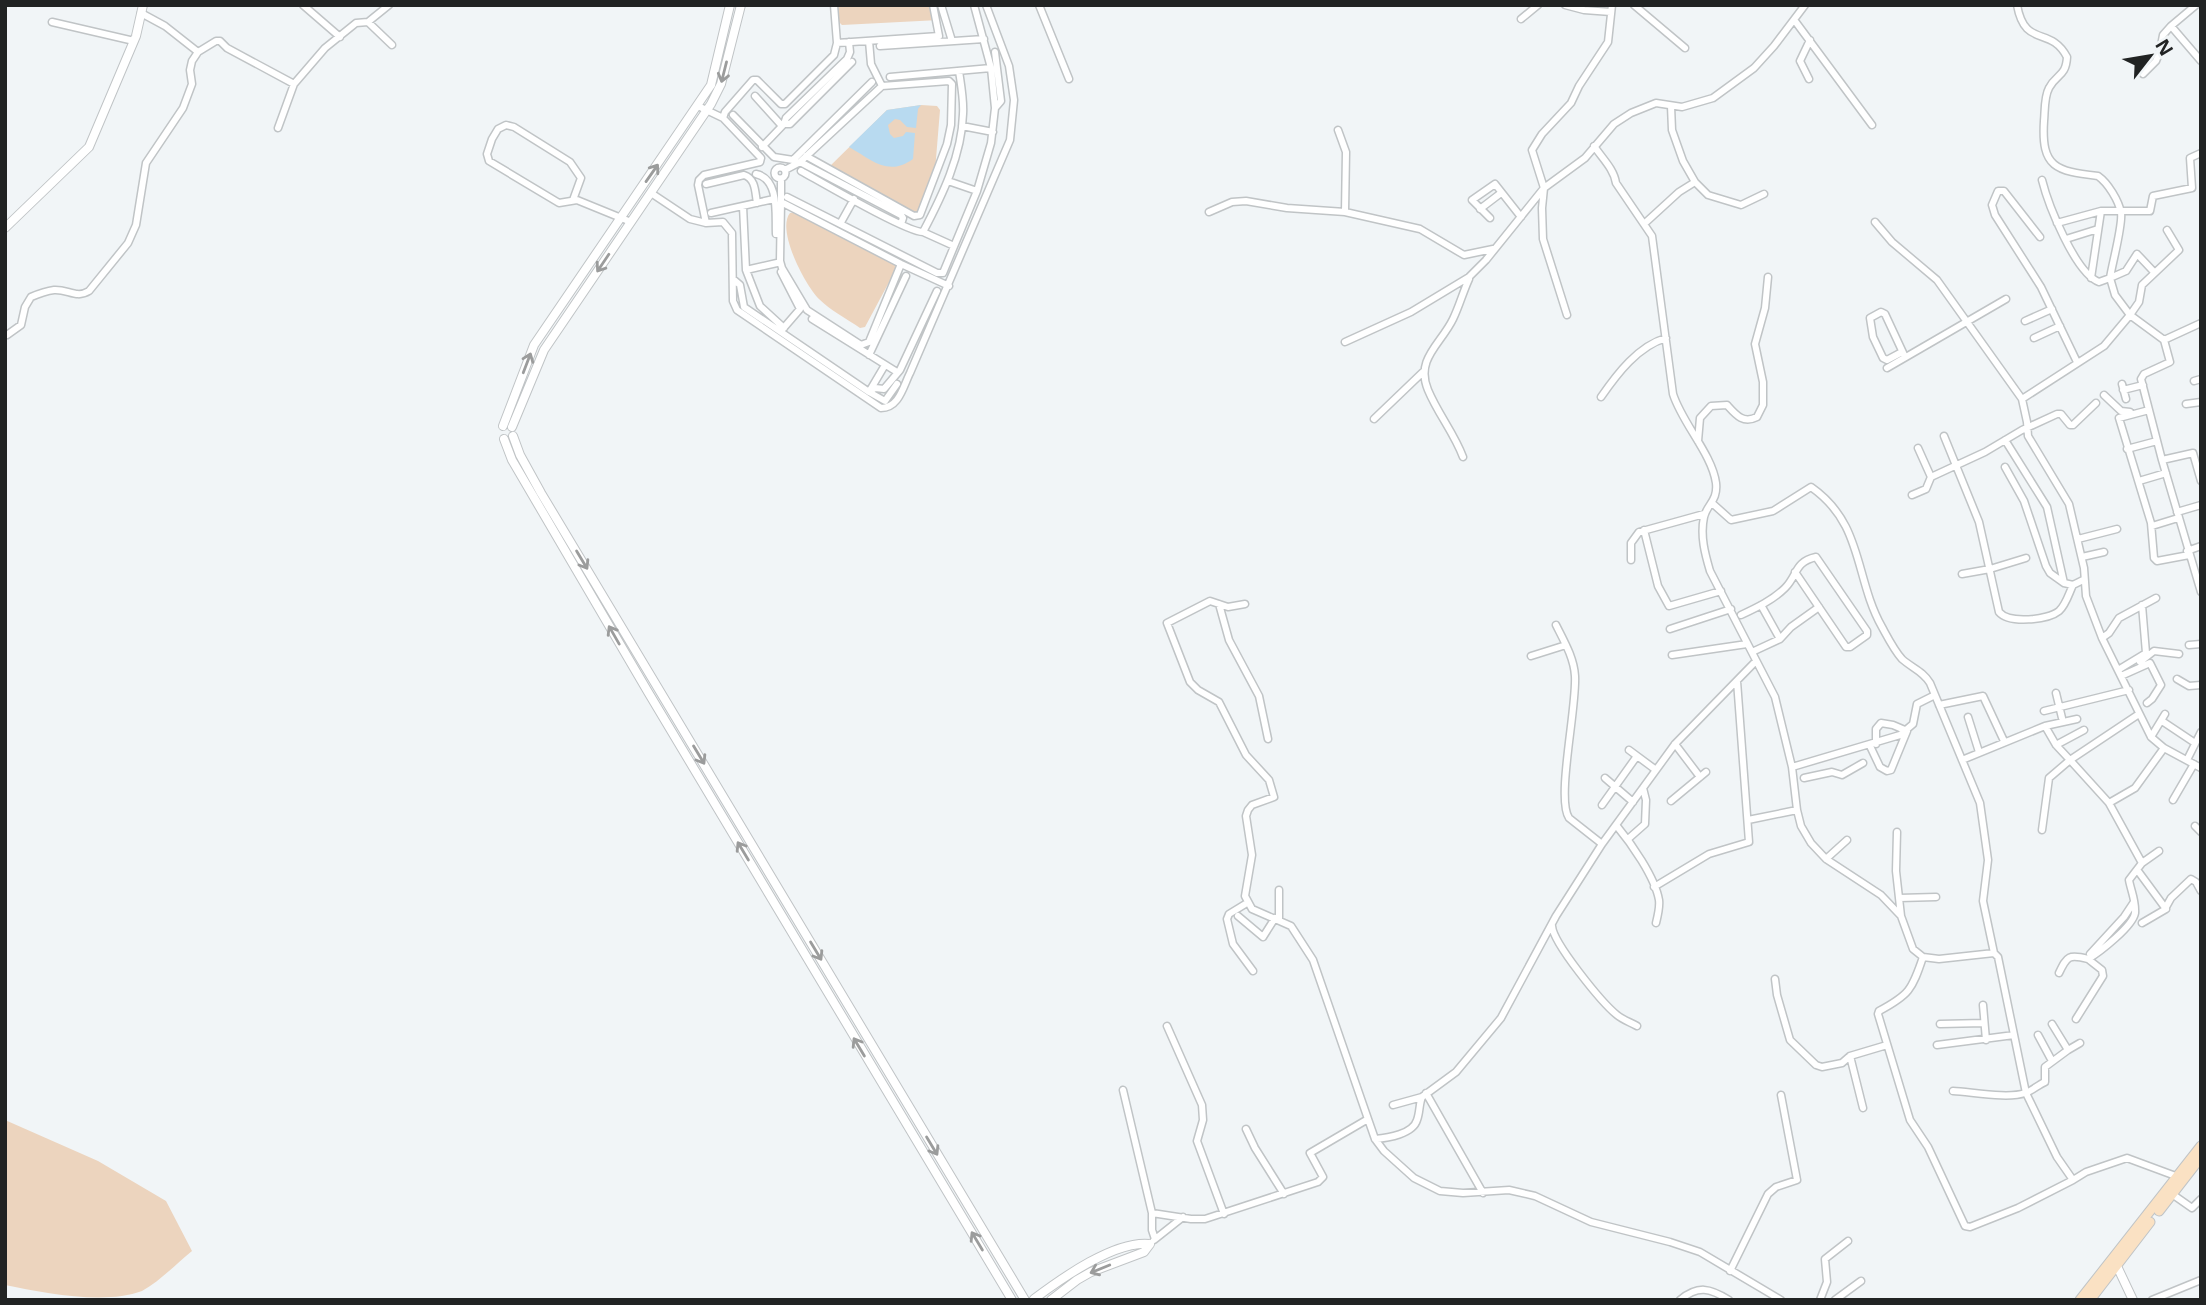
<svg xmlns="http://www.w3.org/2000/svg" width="2206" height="1305" font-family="'Open Sans',sans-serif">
  <rect width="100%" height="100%" fill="#f1f5f7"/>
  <path fill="#ecd4be" d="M838 5H938L942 16 939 20 842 25 839 22Z
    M921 105 937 106 940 110 935 171 918 213 914 214 828 168 887 110Z
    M797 212 891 261 895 265V271L865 327 860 328C847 319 830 310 819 299 805 285 776 230 790 213Z
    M5 1120 98 1161 166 1201 192 1251C176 1264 160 1281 142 1291 105 1305 44 1293 5 1285Z"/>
  <path fill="#b8daf0" d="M921 105 918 109 916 128 907 127 900 120 895 119 888 125 890 134 894 138 903 136 906 132 915 133 913 159C888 177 872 160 849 147L887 110Z"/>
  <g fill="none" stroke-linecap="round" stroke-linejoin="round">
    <g stroke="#c0c4c6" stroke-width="9">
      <path id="minor" d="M303 5 340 37
        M834 5 837 43 834 55 785 104H781L757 80H753L725 112 723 118 761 158 760 162 704 175 699 180 698 185 706 223 723 222 732 233 733 301 737 310 881 408C899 408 903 387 910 373L1010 140 1014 100 1009 66 986 5
        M941 5 952 41
        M1039 5 1069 79
        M1565 5 1584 10 1611 12
        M1634 5 1685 48
        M2017 5C2025 49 2050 25 2067 57 2066 77 2056 74 2049 88 2044 97 2045 111 2044 121 2041 168 2056 171 2098 176 2108 183 2119 201 2121 213 2123 225 2112 264 2110 278L2126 271 2137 254 2154 272
        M141 13 165 26 198 52 216 41H220L227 48 294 84 325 48 356 23 368 22 392 45
        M1521 19 1538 5
        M1795 21 1872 125
        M52 22 134 41
        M368 22 389 5
        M2171 26 2201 61
        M837 43 939 36 933 5
        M880 46 984 39
        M991 68 995 108
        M2143 74 2156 61 2160 51 2163 35 2171 26 2196 5
        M890 77 991 68 974 5
        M1809 79 1800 61 1810 40
        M755 96 782 126
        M698 106 723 118
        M1671 106 1672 130 1683 161 1695 182 1708 195 1741 205 1764 194
        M733 115 774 157 793 160 872 82
        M784 124H790L852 62
        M962 126 993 132
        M278 128 294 84
        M1338 130 1346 152 1345 212
        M1594 146C1602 158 1614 169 1616 183L1652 236 1673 394C1682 423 1712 454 1716 483 1718 501 1707 504 1704 517 1700 536 1705 554 1710 571L1775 697 1792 767 1797 810 1801 826 1811 843 1826 859 1881 895 1901 916 1913 949 1923 957 1939 959 1994 953 1998 957 2026 1093 2057 1157 2073 1180 2086 1172 2127 1158 2181 1178
        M762 147 784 124 786 118 847 59 850 52 849 42
        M806 156 914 216 920 215 947 144 951 125 952 84 949 81 882 86
        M800 162 901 215 903 218 901 224
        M774.5 173a5.5 5.5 0 1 1 11 0a5.5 5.5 0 1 1-11 0Z
        M785 170 800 162 882 86 871 64 869 41
        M801 171C821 182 908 233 923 232 942 196 962 155 963 114 964 100 961 85 959 71
        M756 174C780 179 775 215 776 234
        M781 179V202L901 264 949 286
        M948 181 977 191
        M706 184 744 175C756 179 755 192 757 203
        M651 193 690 219 706 223
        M787 197 937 273H943L977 191 991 143 995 108 1001 101 995 52
        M573 200 581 178 570 162 514 127 506 125 498 129 492 139 487 154 489 161 559 203 577 200 631 222
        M781 202 780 261 782 268 807 310 861 345 869 342 901 264
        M743 206 746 270 760 306 784 328
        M1480 209 1501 193
        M1209 212 1232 202 1246 201 1287 208 1345 212 1420 229 1464 255 1493 249
        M711 213 774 199
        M1490 218 1472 200 1495 184 1521 217
        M1875 222 1892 242 1937 280 2022 399 2027 422 2028 436 2069 504 2084 568 2086 596 2102 638 2151 737 2164 748 2201 768
        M2057 223 2101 211H2150L2153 196 2192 188 2190 158 2201 153
        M840 224 854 199
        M1644 224 1679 192 1695 182
        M2167 230 2179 250 2142 285 2139 302 2130 315 2164 340 2170 362 2144 374 2141 379 2162 460 2201 592
        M923 232 954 246
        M2040 237 2004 191H1998L1992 205 1995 215 2041 287 2077 362
        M2066 239 2098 229
        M746 270 777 263
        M781 272 800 309 781 331
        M2091 278 2101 211
        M733 279 740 285 744 307 869 392 875 388 884 389 900 370 937 291
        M1567 315 1543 239 1542 208 1544 188 1532 150 1542 134 1571 103 1579 86 1608 42 1612 5
        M812 319 897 372
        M2025 321 2052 309
        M7 335 21 325 25 307 31 297C38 294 46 291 54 290 68 289 76 299 89 291L128 243 136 225 146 163 183 108 192 84 190 70 192 61 198 52
        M2034 338 2060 326
        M2164 340 2201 323
        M1345 342 1411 312 1469 277 1486 260 1544 188 1585 158 1614 124 1631 113 1656 103 1682 107 1713 98 1754 68 1774 46 1805 5
        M1902 352 1887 360 1883 358 1873 337 1870 318 1881 312 1885 314 1905 357
        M869 355 906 276
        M885 365 869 392 885 401 897 384
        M1887 368 2006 299
        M2194 381 2201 379
        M2122 384 2126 399
        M2123 390 2143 385
        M2104 395 2121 411 2130 412
        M1601 397C1617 374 1638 346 1666 338
        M2022 399 2104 346 2130 315 2115 295 2110 278 2099 282C2075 273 2048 204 2042 180
        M2186 404 2201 402
        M2149 410 2119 418 2151 523 2154 558 2157 561 2189 555
        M1374 419 1423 372
        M1944 436 1979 522 1999 612C2009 624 2048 620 2059 611 2066 605 2069 593 2073 585L2083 580
        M2005 440 2047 507 2064 583 2073 585
        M1698 441 1700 418 1711 406 1727 405C1736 415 1743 424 1757 417L1763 405V382L1755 344 1765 308 1768 277
        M1918 448 1931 477
        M2127 449 2157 441
        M1463 457C1454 433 1438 414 1428 390 1415 359 1441 344 1453 319 1459 307 1463 292 1469 279
        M2162 460 2193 453 2201 481
        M2005 467 2024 501 2046 566 2050 573 2064 583
        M2139 481 2166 473
        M1912 495 1926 489 1931 477 1985 452 2022 430 2057 414H2061L2070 425H2073L2096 403
        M1712 503 1731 520 1773 511 1811 487C1864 524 1854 577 1882 627 1888 638 1894 650 1902 659 1912 668 1923 671 1930 683L1980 803 1988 860 1983 901 1994 953
        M2177 512 2201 505
        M2152 526 2178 518
        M1644 530 1658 586 1669 606 1721 591
        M2078 539 2117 529
        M2187 551 2201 546
        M2082 557 2104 552
        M1631 560V543L1639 532 1704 514
        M1962 574 1990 569 2026 558
        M1219 604 1229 640 1259 696 1268 739
        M1245 604 1228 607 1210 601 1167 623 1190 682 1198 690 1219 702 1246 755 1269 780 1274 797 1252 805 1248 810 1246 816 1252 855 1245 896 1252 909 1291 926 1313 960 1368 1119 1375 1139 1384 1151 1414 1178 1440 1191 1463 1193 1509 1190 1535 1196 1591 1222 1670 1242 1700 1252 1781 1300
        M1761 605 1780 639
        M1741 615C1756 608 1773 600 1785 588 1798 575 1794 562 1816 557L1867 631V635L1850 647H1846L1795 572
        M1556 625C1564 641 1574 658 1575 676 1577 707 1556 799 1569 818L1602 844
        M1670 629 1731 609
        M2102 638 2109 633 2119 618 2156 598
        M2189 645 2201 644
        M1752 652 1780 639 1791 627 1819 607
        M1672 655 1747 644
        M1531 656 1566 645
        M2140 662 2154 651 2179 654
        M2118 670 2146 653 2142 605
        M2121 676 2150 663 2161 685 2152 699 2147 703
        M2177 679 2189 686 2201 685
        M2056 693 2062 718
        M1939 705 1983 696 2004 741
        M2044 711 2129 690
        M1968 717 1979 752
        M2162 721 2195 743
        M2045 726 2077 719
        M2151 737 2165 714
        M1675 744 1700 777
        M2056 745 2084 730
        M1870 746 1880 767 1887 771 1891 770 1907 731 1893 725 1881 723 1876 729V744
        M1629 750 1656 770
        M1962 760 2045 726 2056 745 2070 760 2139 714
        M2187 760 2201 732
        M1792 767 1900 735 1913 724 1917 704 1935 695
        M1605 778 1633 802
        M1804 778 1832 772 1842 775 1863 763
        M2173 800 2194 764
        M1671 801 1706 772
        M2109 803 2142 863 2159 851
        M1602 805 1637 756
        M1748 820 1797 810
        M1616 825C1631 843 1655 877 1659 900 1660 907 1658 915 1656 923
        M2195 826 2201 832
        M2042 830 2049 778 2070 760 2109 803 2135 788 2164 748
        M1897 832 1896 871 1901 916
        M1628 839 1645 824 1646 800 1643 788
        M1826 859 1847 840
        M2138 871 2166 909 2142 923
        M1654 887 1709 854 1749 842 1737 681
        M1899 898 1936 897
        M1247 903 1229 914 1227 919 1233 944 1253 971
        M2166 907 2171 898 2191 879 2196 882 2201 891
        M1238 916 1263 937 1275 918
        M1279 919V890
        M1552 926C1553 943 1602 1003 1617 1015 1623 1020 1630 1022 1637 1026
        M2090 954 2124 917 2134 902
        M1923 957C1912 990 1909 995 1879 1011L1878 1014 1910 1120 1928 1147 1965 1226 1970 1227 2018 1208 2073 1180
        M2059 973C2067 956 2069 954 2088 959 2100 952 2133 926 2135 913 2136 901 2131 891 2129 880L2142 863
        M1775 979 1777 995 1790 1040 1816 1065 1822 1067 1842 1063 1850 1056 1887 1045
        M1983 1005 1986 1040
        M2076 1019 2103 976 2102 970 2088 959
        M1940 1024 1984 1023
        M1167 1026 1202 1105 1203 1120 1197 1141 1224 1214
        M2038 1035 2052 1061
        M1937 1045 2014 1035
        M2068 1050 2080 1043
        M1850 1056 1863 1108
        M1123 1090 1152 1213V1230L1155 1239
        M1953 1091C1972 1092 2008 1099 2025 1093 2032 1091 2038 1085 2045 1082V1067L2068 1050 2052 1024
        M1426 1093 1483 1193
        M1393 1105 1422 1097
        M1246 1129 1255 1148 1284 1194
        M1375 1139C1388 1138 1413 1134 1417 1120 1420 1112 1419 1104 1422 1097L1456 1072 1501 1018 1556 916 1602 844 1675 744 1756 661
        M2172 1194 2192 1208 2201 1199
        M1152 1213 1191 1219H1205L1318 1182 1323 1177 1310 1153 1368 1119
        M1154 1240 1183 1217
        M1730 1271 1768 1194 1776 1187 1797 1180 1781 1095
        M1680 1300C1698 1285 1710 1288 1729 1300
        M1820 1300 1827 1282 1825 1259 1848 1241
        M1835 1300 1861 1281
        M2152 1300 2201 1280"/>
    </g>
    <g stroke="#c0c4c6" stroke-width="10">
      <path id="tertiary" d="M5 228 89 147 136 36 143 5
        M503 426 534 345 711 85 730 5
        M512 427 544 350 711 104 721 84 741 5
        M513 436 520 455 541 493 1025 1300
        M504 439 512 460 648 692 1012 1300
        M2115 1262 2133 1300
        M1034 1299C1062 1278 1115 1240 1150 1244
        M1051 1300 1077 1280 1091 1272 1144 1252 1150 1244"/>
    </g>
    <g stroke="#c0c4c6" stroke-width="11">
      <path id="secondary" d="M2159 1211 2201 1157
        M2080 1300 2201 1146
        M2090 1300 2150 1222"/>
    </g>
    <use href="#minor" stroke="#fff" stroke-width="6"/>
    <use href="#tertiary" stroke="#fff" stroke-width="8"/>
    <use href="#secondary" stroke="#fae1c3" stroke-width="9"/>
  </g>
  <defs><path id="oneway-shaft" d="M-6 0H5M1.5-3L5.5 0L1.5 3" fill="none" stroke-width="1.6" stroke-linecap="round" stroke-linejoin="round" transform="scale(1.75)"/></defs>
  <g stroke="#9b9c9c">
    <use href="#oneway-shaft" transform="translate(724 72) rotate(104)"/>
    <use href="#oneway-shaft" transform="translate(652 173) rotate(-55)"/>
    <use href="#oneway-shaft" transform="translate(603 263) rotate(124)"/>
    <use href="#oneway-shaft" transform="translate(527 363) rotate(-69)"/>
    <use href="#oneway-shaft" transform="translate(582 560) rotate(59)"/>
    <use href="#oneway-shaft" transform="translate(614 635) rotate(-120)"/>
    <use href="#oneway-shaft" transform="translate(699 755) rotate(59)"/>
    <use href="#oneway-shaft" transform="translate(743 851) rotate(-121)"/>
    <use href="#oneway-shaft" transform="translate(816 951) rotate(59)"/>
    <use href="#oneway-shaft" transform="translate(859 1047) rotate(-121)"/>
    <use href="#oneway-shaft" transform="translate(932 1146) rotate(59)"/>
    <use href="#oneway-shaft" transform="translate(977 1241) rotate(-121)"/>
    <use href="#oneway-shaft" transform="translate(1100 1269) rotate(158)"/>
  </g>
  <rect width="2206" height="1305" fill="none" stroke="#212323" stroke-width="14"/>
  <g transform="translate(2150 56) rotate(59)" stroke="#f1f5f7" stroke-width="5" paint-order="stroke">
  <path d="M0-5L12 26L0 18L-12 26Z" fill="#212323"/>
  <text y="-10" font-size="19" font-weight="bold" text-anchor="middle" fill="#212323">N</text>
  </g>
</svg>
